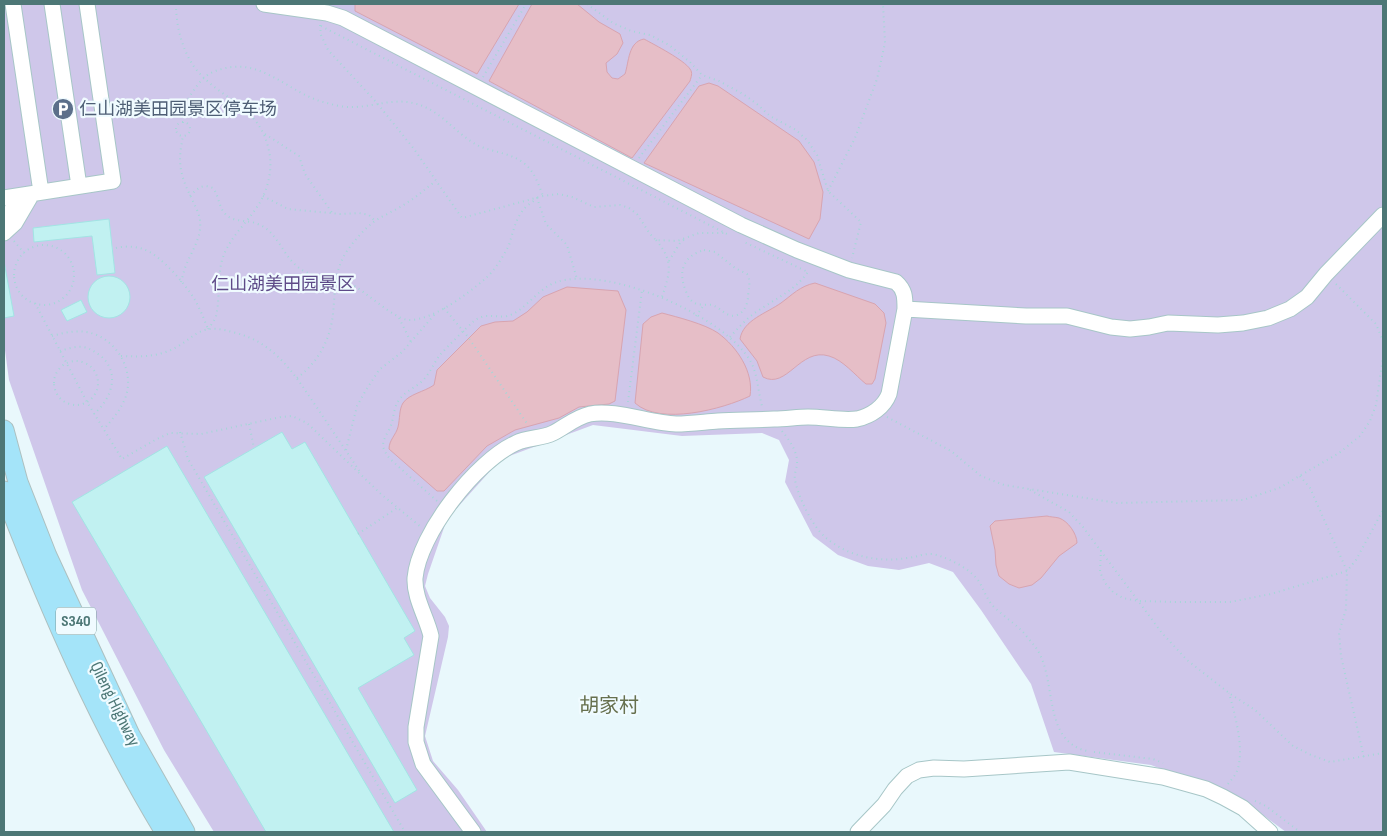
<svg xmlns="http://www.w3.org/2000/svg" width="1387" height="836" font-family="'Sofia Sans Condensed','Noto Sans SC',sans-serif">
  <rect width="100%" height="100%" fill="#e9f8fc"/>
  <path fill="#cfc7ea" d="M4 4H1383V832H1286L1244 801 1151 765 1054 752 1031 684 981 610 953 572 929 563 899 570 868 566 838 555 813 536 785 482 789 460 779 440 762 433 682 436 593 425 501 459 447 519 428 574 425 586 430 598 445 617 449 626 448 637 425 736 433 761 458 790 487 832H214L164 750 82 590 9 380 4 343Z"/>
  <path fill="#e6bec7" stroke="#d8a4b0" d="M355 4H519L477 74 355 11Z
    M532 4H577L599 22 620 34 623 43 617 54 606 63 607 72 612 78 618 79 625 74C629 62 628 42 644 39 655 45 684 60 690 69 693 73 691 77 690 81L632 158 489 81Z
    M709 83 718 86 799 141 814 162 823 192 820 219 809 239 644 163 699 86Z
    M815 283 875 304 884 313 886 323 875 379 872 384H866C855 375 843 360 829 356 800 347 787 390 763 377L757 361 740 339C743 320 767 313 781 303 792 295 800 286 815 283Z
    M567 287 618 291 626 310 615 401 609 404 579 407 559 418 515 430 487 446 444 491H437L389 449C389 440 396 435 398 427 400 419 399 409 403 403 409 394 424 392 434 385L437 370 481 326 495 322 513 321 527 312 543 297Z
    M662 313C677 317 705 324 718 333 737 347 754 372 750 396 723 409 660 426 635 403L643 324 651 317Z
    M1047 516C1050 517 1055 517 1059 518 1068 521 1077 534 1077 543L1059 556 1041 578 1032 585 1019 588 1009 584 999 576 996 565 995 550 990 526 995 521Z"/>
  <path fill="#c1f1f1" stroke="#a2e4e4" d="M109 219 115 273 97 275 92 236 34 242 33 228Z
    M4 261 14 316 4 318Z
    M88 297a21 21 0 1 1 42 0a21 21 0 1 1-42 0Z
    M81 300 87 312 67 321 61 310Z
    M282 432 292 449 305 442 415 631 404 638 414 655 358 688 417 790 395 803 204 477Z
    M167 446 394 832H266L72 502Z"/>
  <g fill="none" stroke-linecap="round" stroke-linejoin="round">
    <g stroke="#a7c6c7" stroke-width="17">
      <path id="minor" d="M13 4 41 192
        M52 4 79 186
        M264 4 327 13 343 18 741 225 797 250 849 270 896 282C905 290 905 297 905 309L889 394C884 407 871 416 857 419 841 421 825 417 808 417 797 417 786 419 774 419 755 420 736 420 718 421 704 422 690 424 676 424 650 423 614 409 590 414 576 417 565 427 553 433 541 439 528 437 516 443 476 461 419 534 415 578 414 598 427 618 431 636L416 727V742L423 764 473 832
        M4 198 113 181 87 4
        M4 217 27 198
        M4 233 15 223 32 194
        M905 309 1026 316H1067L1111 327 1130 329 1149 327 1168 323 1218 325 1243 323 1268 318 1290 309 1307 297 1326 274 1383 215
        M858 832 884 805 895 789 907 776 919 770 934 768 964 769 1069 762 1163 777 1206 789 1223 797 1243 808 1270 832"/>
    </g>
    <g stroke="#adc0c0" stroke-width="21">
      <path id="major" d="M4 430 18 482 47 556 130 735 185 832
        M4 491C49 608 100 725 165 832"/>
    </g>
    <path stroke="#a4d7d7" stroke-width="2" stroke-dasharray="1 4" stroke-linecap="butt" d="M176 4C176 26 182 50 195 68 221 101 260 105 269 151 272 164 270 179 265 192 256 215 235 230 225 252 216 272 221 295 216 316 215 320 211 325 208 329
      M587 4 613 23 631 31 650 35 669 45 690 62 702 75 719 81 743 94 757 104 770 116 796 130 807 140 817 155 828 191 861 222 852 258
      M320 25 321 35 328 50 377 103 414 149 462 218 543 196 559 194 572 197 594 207 620 205 629 208 637 214 650 234 656 240 677 241 699 233H724
      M321 26 729 235
      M483 77 526 4
      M176 129a7 7 0 1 1 14 0a7 7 0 1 1-14 0Z
      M183 123C182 107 190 94 200 82 206 75 213 71 222 69 263 57 290 95 327 103 334 105 342 107 349 107 371 108 390 98 413 103 441 109 455 134 479 146 495 153 514 153 527 166 535 173 539 186 543 196
      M265 134 299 156 305 174 333 214
      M639 158 702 75
      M828 191 855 138 877 79 885 43 883 4
      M190 196C197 189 202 183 213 188 220 197 218 210 229 217 237 222 249 220 258 224 278 232 282 255 299 268 313 279 333 275 349 283 366 291 393 319 409 320 434 320 467 294 485 279 495 270 503 257 509 245 513 233 515 220 523 210 527 205 533 202 537 198L546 224 567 245 577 279
      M263 196 288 209 340 214 359 213 369 215 375 221
      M656 240C674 261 670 273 662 297
      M14 241 24 253
      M14 275a30 30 0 1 1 60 0a30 30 0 1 1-60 0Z
      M116 248C124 246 134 246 143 249 160 254 186 285 195 300 200 309 204 319 208 329
      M704 250 715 252 735 268 747 274C751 281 749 288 748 296 748 306 741 319 729 315 723 313 719 307 712 305 706 304 698 306 693 302 689 299 687 294 685 289 678 270 684 256 704 250Z
      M669 261 680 243 685 239
      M181 282C183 276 184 269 187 263 193 249 202 236 200 220 199 212 193 202 190 195 179 173 178 160 183 136
      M1336 284 1376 324 1383 341
      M35 303 87 402 122 459 157 439 170 433 201 434 281 417 292 416 307 423 382 495 421 527
      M444 308 468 337 528 425
      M696 316 704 305
      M399 318 411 342
      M52 336C66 332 81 329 94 334 120 343 136 375 124 401 119 412 111 421 104 429
      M730 337C739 327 748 317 759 310 777 298 795 290 808 272L744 242
      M60 351C67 349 75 346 83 347 90 348 95 352 101 356 121 374 111 399 94 414
      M121 356C143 357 161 357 180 345 190 339 198 330 210 329 217 328 225 330 232 332 277 342 295 376 320 412 333 432 347 452 360 472
      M54 383a22 22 0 1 1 44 0a22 22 0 1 1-44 0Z
      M297 378C316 364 328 344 332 321 336 297 332 273 347 251 354 241 365 228 375 221 386 214 398 209 408 202 418 196 426 188 436 181
      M628 402 642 290
      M887 417 951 451 981 476 1004 485 1117 503 1243 500 1279 488 1339 453 1360 436 1370 421 1376 405 1383 357
      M249 424 254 448
      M782 431C790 441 798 452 797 465 796 470 794 475 795 480 798 496 812 526 825 537 847 556 878 563 907 558 919 557 927 551 940 556 954 561 972 570 980 583 984 591 987 599 993 606 1002 615 1013 622 1022 631 1026 635 1030 641 1034 645 1059 676 1040 740 1087 751
      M180 432 188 459 405 832
      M346 450 357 406 366 390 379 370 402 352 435 314
      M1300 476 1310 488 1347 571 1346 609 1339 633 1341 656 1364 758
      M1030 490 1069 512 1083 527 1162 633 1187 660 1229 693 1255 710 1293 746 1311 755 1330 762 1383 753
      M437 501 390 459C387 455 384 451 383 446 383 439 387 434 390 428 394 419 393 408 399 400 406 390 418 387 425 378 431 371 434 363 439 356 448 346 465 329 474 321 486 312 495 318 507 316 525 312 537 288 557 282 608 265 725 316 751 362 758 376 758 392 762 406
      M358 534 397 508
      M1101 550 1100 572 1105 583 1113 592 1123 598 1138 601 1175 602H1230L1271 594 1347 571 1356 560 1383 510
      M1094 752 1153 759 1163 763
      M1228 784C1231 780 1235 776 1237 771 1245 750 1235 715 1229 693
      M1255 801 1266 806 1300 832"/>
    <use href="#minor" stroke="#fff" stroke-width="15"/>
    <use href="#major" stroke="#a4e4f9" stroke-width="19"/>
  </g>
  <defs>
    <g id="parking-disc" transform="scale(1.125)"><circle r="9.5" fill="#5c6f8a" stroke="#f0fbff"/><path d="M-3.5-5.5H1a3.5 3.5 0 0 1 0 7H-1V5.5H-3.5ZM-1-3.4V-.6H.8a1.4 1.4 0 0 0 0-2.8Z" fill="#fff"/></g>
  </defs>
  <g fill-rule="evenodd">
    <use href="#parking-disc" x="63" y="109"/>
  </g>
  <g text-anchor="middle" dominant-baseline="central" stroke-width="4.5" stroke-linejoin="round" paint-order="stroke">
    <rect fill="#f0fbff" stroke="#7e9f9f" stroke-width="1" x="56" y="607.5" width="40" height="27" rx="4"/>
    <g font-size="16" font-weight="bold" fill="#4d7776">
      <text x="76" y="621">S340</text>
    </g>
    <g font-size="18" fill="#4e5e75" stroke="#f0fbff" text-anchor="start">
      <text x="79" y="109">仁山湖美田园景区停车场</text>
    </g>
    <g font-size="18" fill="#5e4a88" stroke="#f0fbff">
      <text x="283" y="284">仁山湖美田园景区</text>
    </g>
    <g font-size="18" fill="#4d7776" stroke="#f0fbff">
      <text transform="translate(115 704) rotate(64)">Qileng Highway</text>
    </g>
    <g font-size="20" fill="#67714f" stroke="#f0fbff">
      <text x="609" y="706">胡家村</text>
    </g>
  </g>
  <rect width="1387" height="836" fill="none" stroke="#4d7776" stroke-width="10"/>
</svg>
